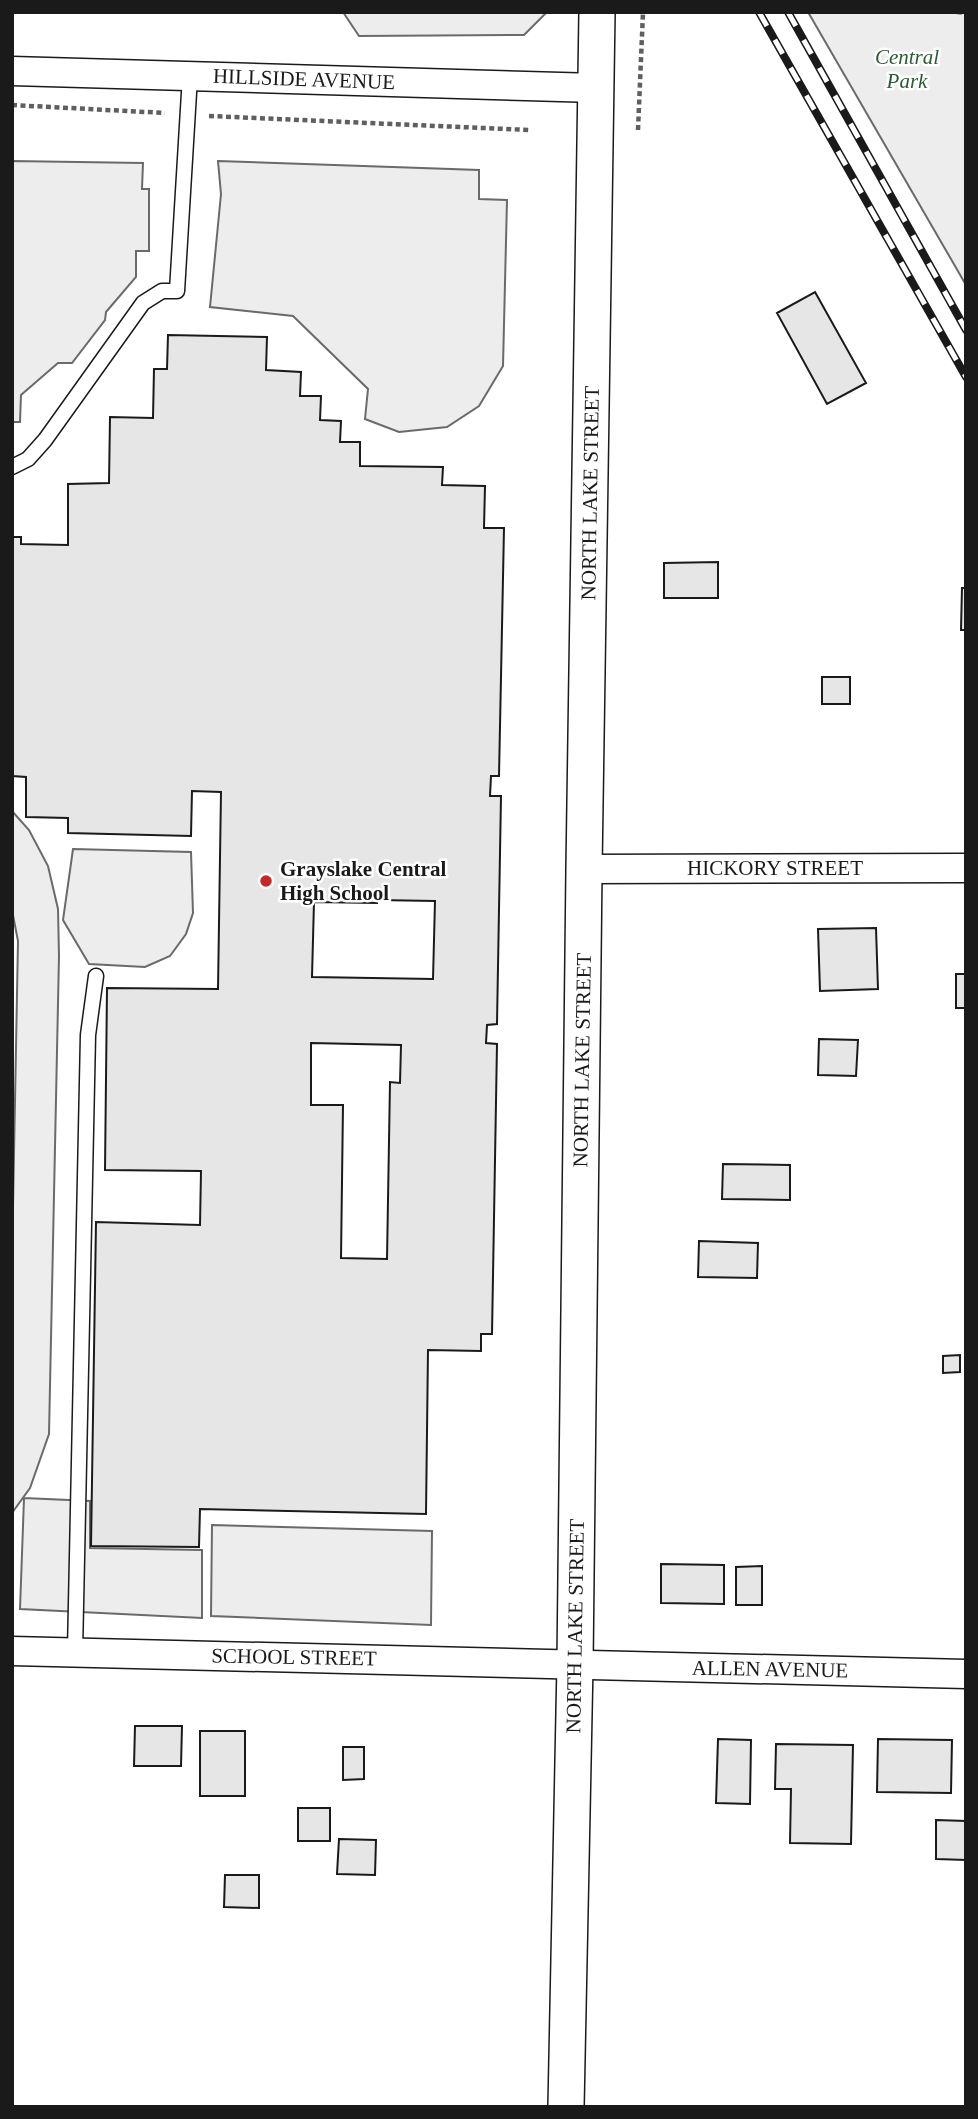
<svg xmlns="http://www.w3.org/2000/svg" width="978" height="2119" font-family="'Times New Roman',serif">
  <rect width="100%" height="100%" fill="#fff"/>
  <path fill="#ededed" stroke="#6a6a6a" stroke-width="2" d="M343 12H547L524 35 359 36Z
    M808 12H966V285Z
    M12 161 143 163 142 189H149V251H136V277L106 312 105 320 72 363H58L21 395 20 422H12Z
    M218 161 479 170V199L507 200 503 366 479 406 447 427 399 432 365 419 368 389 293 316 210 307 221 194Z
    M12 811 29 830 48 866 58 909 59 956 49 1434 30 1488 12 1513V1260L18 941 12 910Z
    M73 849 191 852 193 913 186 934 170 956 145 967 89 964 63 920Z
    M24 1498 90 1501V1548L202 1550V1618L20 1609Z
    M212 1525 432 1531 431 1625 211 1616Z"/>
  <path fill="#e6e6e6" stroke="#1a1a1a" stroke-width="2" fill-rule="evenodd" d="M815 292 866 383 827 404 777 313Z
    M168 335 267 337 266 370 301 372 300 396H321L320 420 341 421 340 442H360V466L443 467 442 485 485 486 484 528H504L499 776H491L490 796H501L497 1024 487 1025 486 1043 497 1044 492 1334H481V1351L428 1350 426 1514 200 1509 199 1547 91 1546 96 1222 200 1225 201 1171 105 1170 107 988 218 989 221 792 192 791 191 836 68 833V818L26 817V777L12 776V537H21V544L68 545V484L109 483 110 417 153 418 154 369H167ZM377 900 435 901 433 979 312 977 314 902 377 903ZM311 1043 401 1045 400 1083 390 1082 387 1259 341 1258 343 1105H311Z
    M718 562V598H664V563Z
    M962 588H966V630H961Z
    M822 677H850V704H822Z
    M876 928 878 989 820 991 818 929Z
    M956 974H966V1008H956Z
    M819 1039 858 1040 856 1076 818 1075Z
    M723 1164 790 1165V1200L722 1199Z
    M699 1241 758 1243 757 1278 698 1277Z
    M960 1355V1372L943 1373V1356Z
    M661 1564 724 1565V1604L661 1603Z
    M762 1566V1605H736V1567Z
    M135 1726H182L181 1766H134Z
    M200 1731H245V1796H200Z
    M718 1739 751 1740 750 1804 716 1803Z
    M878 1739 952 1740 951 1793 877 1792Z
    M776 1744 853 1745 851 1844 790 1843 791 1789H775Z
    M343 1747H364V1779L343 1780Z
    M298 1808H330V1841H298Z
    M936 1820 966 1821V1860L936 1859Z
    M339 1839 376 1840 375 1875 337 1874Z
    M225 1875H259V1908L224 1907Z"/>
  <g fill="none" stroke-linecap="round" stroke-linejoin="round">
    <g stroke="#1a1a1a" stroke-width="17">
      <path id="service" d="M12 467 28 459 45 440 143 303 162 291H177L190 76
        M75 1652 88 1035 96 976"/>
    </g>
    <g stroke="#1a1a1a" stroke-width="31">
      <path id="minor" d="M12 71 596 88
        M584 869 966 868
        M12 1651 966 1674"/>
    </g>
    <g stroke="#1a1a1a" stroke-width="38">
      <path id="tertiary" d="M566 2107 575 1664 584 869 597 12"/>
    </g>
    <path stroke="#5f5f5f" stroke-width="4.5" stroke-dasharray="5 3.5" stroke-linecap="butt" d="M957 12 966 13
      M12 105 165 113
      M209 116 529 130
      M638 130 643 12"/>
    <use href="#service" stroke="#fff" stroke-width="14"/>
    <use href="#minor" stroke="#fff" stroke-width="28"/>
    <use href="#tertiary" stroke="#fff" stroke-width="35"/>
    <g stroke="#1a1a1a" stroke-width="8">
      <path id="rail" d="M759 12 966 377
        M788 12 966 330"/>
    </g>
    <use href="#rail" stroke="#fff" stroke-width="5" stroke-dasharray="16" stroke-linecap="butt"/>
  </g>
  <circle fill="#c62828" stroke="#fff" stroke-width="2.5" cx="266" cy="881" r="7"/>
  <g text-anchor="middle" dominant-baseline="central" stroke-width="5" stroke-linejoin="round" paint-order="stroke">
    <g font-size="21" font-style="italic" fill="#2b5a34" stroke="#fff">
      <text x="907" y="57">Central<tspan x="907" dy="24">Park</tspan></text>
    </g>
    <g font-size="21" fill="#1a1a1a" stroke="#fff">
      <text transform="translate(304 79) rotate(2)">HILLSIDE AVENUE</text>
      <text transform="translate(590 493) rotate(-89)">NORTH LAKE STREET</text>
      <text x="775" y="868">HICKORY STREET</text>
      <text transform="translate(582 1060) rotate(-89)">NORTH LAKE STREET</text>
      <text transform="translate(575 1626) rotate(-89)">NORTH LAKE STREET</text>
      <text transform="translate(294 1657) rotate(1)">SCHOOL STREET</text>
      <text transform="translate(770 1669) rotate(1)">ALLEN AVENUE</text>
    </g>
    <g font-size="21" font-weight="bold" fill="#1a1a1a" stroke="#fff" text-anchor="start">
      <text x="280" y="869">Grayslake Central<tspan x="280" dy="24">High School</tspan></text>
    </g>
  </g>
  <rect width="978" height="2119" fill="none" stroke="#1a1a1a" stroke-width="28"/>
</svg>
